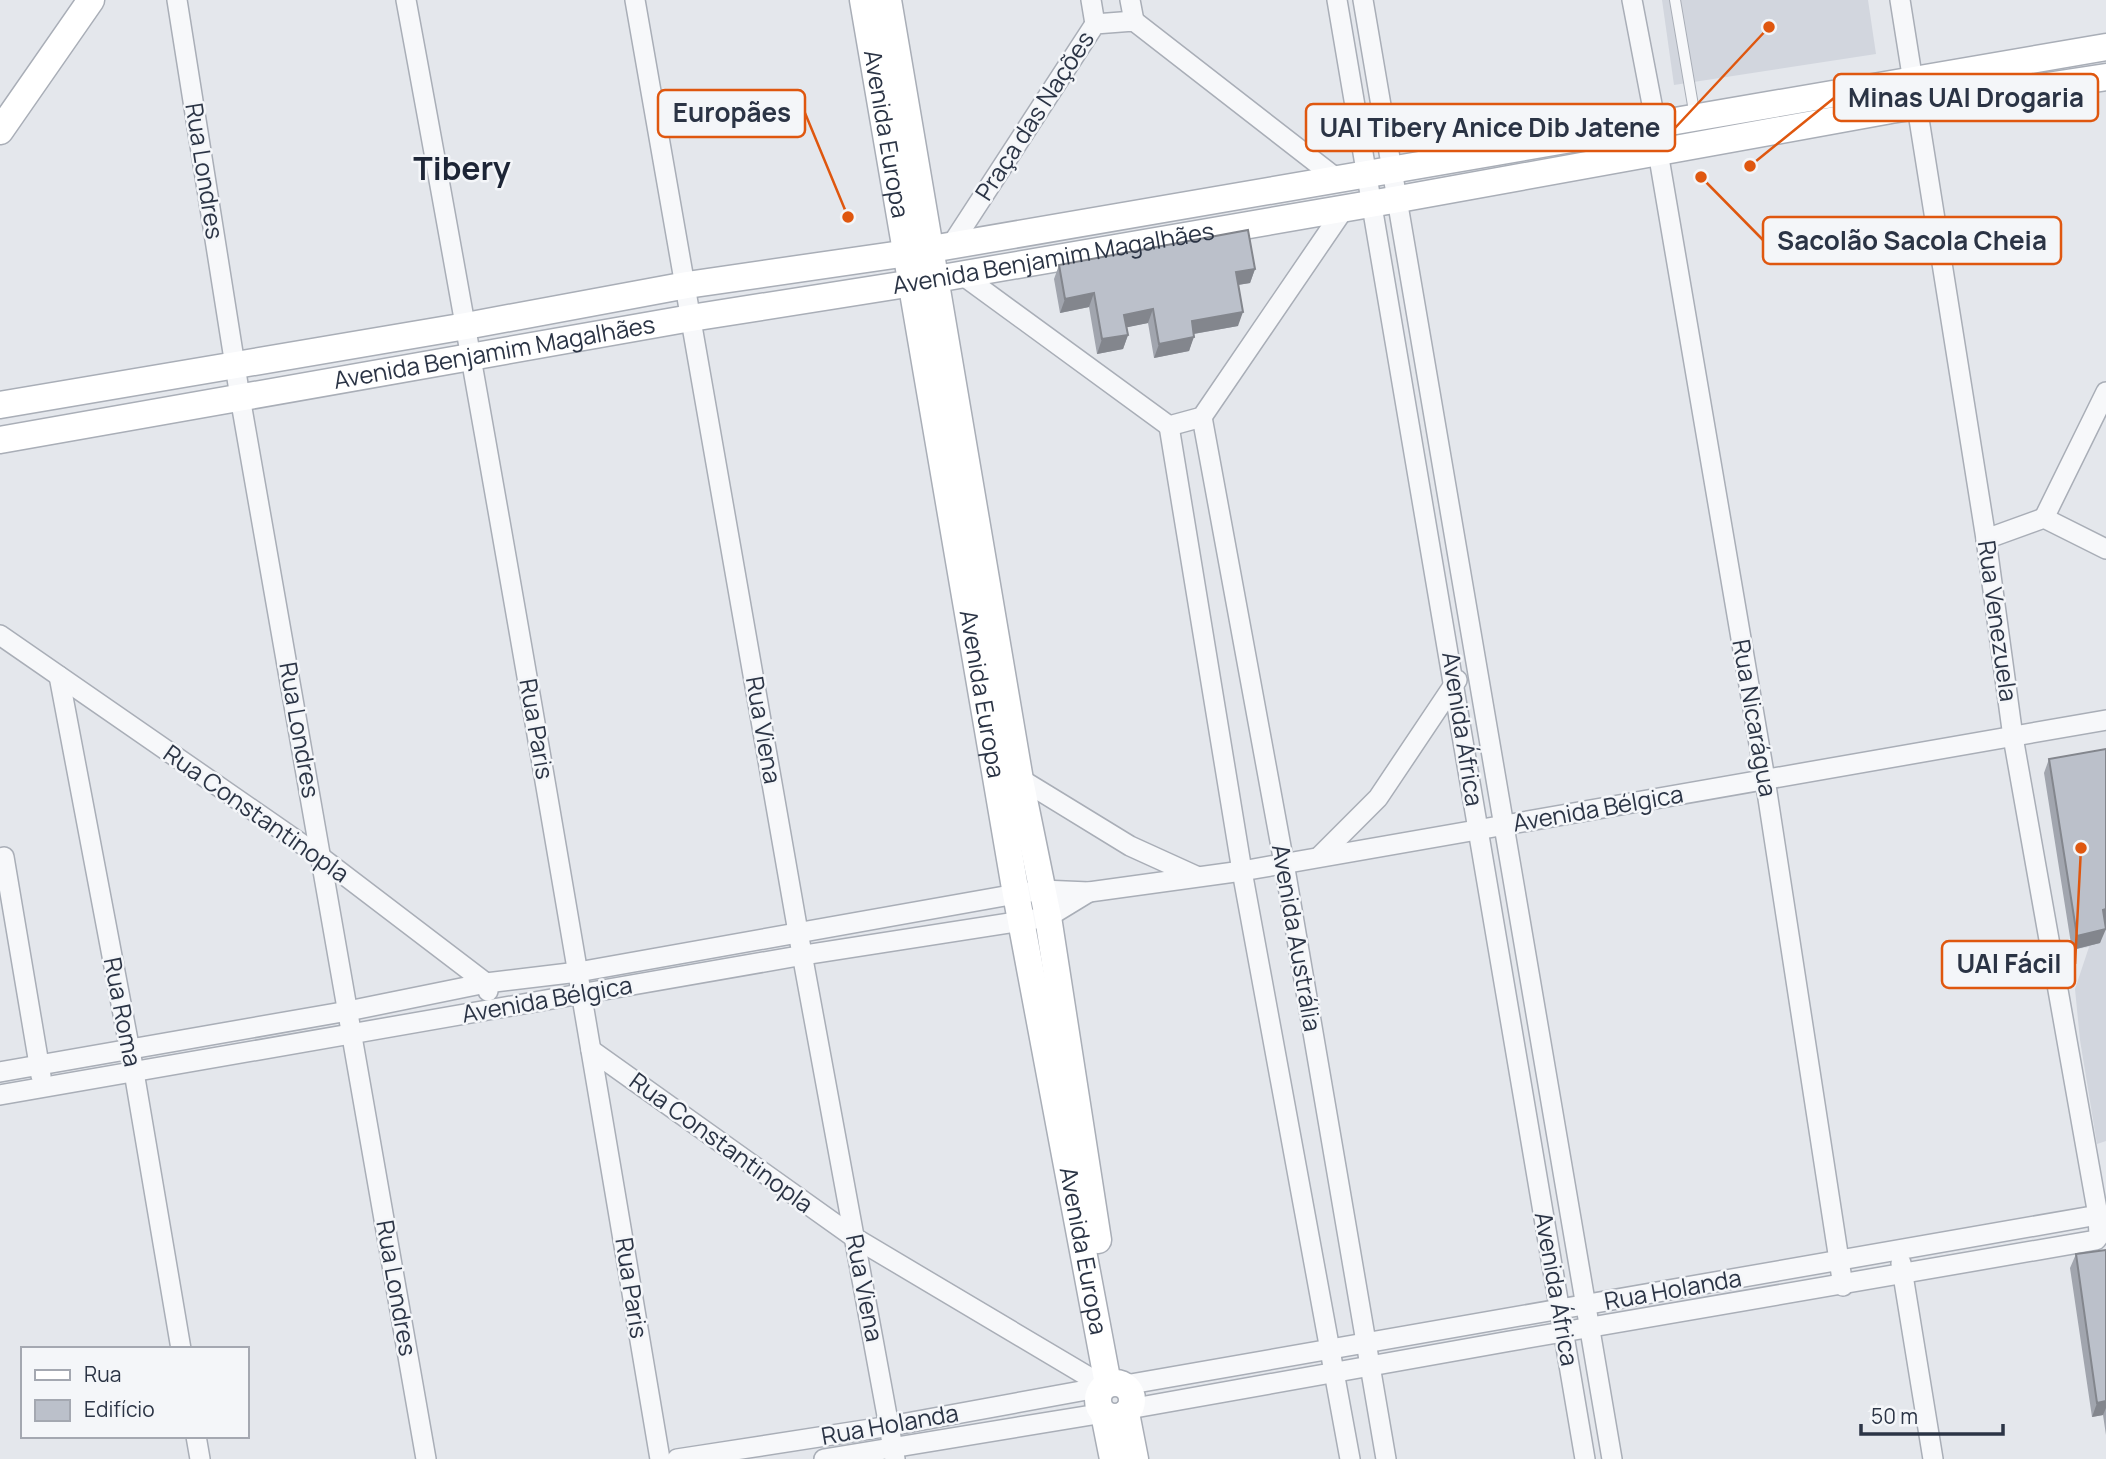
<svg xmlns="http://www.w3.org/2000/svg" width="2106" height="1459" font-family="Manrope,sans-serif">
  <style>
    .built { fill: #d2d6de }
    .lines { fill: none; stroke-linecap: round; stroke-linejoin: round }
    .lane-casing { stroke: #a9aeb7; stroke-width: 12 }
    .street-casing { stroke: #a9aeb7; stroke-width: 22 }
    .secondary-casing { stroke: #a9aeb7; stroke-width: 29 }
    .lane { stroke: #f7f8fa; stroke-width: 10 }
    .street { stroke: #f7f8fa; stroke-width: 19 }
    .secondary { stroke: #fff; stroke-width: 26 }
    .wall { fill: #a1a5ae }
    .shaded-wall { fill: #83868d }
    .building { fill: #bbc0ca; stroke: #83868d; stroke-width: 2 }
    .labels { text-anchor: middle; stroke-width: 5; stroke-linejoin: round; paint-order: stroke }
    .street-label { font-size: 24px; fill: #2b3445; stroke: #f4f6f9 }
    .district-label { font-size: 32px; font-weight: bold; fill: #1d2536; stroke: #f4f6f9 }
    .leader { fill: none; stroke: #df570f; stroke-width: 2.5 }
    .callout-dot { fill: #df570f; stroke: #f4f6f9; stroke-width: 2.5 }
    .callout { fill: #f4f6f9; stroke: #df570f; stroke-width: 2.5 }
    .callout-label { font-size: 26px; text-anchor: middle; font-weight: bold; fill: #2b3445 }
  </style>
  <rect width="100%" height="100%" fill="#e4e7ec"/>
  <!-- built -->
  <g class="built">
    <path d="M1662 0H1868L1876 54 1674 85Z"/>
    <path d="M2106 763V1141L2097 1144 2080 1040 2075 989 2089 947 2072 950Z"/>
  </g>
  <g class="lines">
    <defs>
      <path id="lane" d="M1675 0 1695 117"/>
      <g id="street">
        <path d="M177 0 240 397 426 1459"/>
        <path d="M406 0C496 485 578 972 660 1459"/>
        <path d="M635 0 798 932 895 1459"/>
        <path d="M1091 0 1095 24"/>
        <path d="M1130 0 1134 21"/>
        <path d="M1337 0 1585 1459"/>
        <path d="M1363 0 1612 1459"/>
        <path d="M1632 0 1656 125"/>
        <path d="M1658 152 1765 779 1843 1286"/>
        <path d="M952 244 1095 24 1134 21 1336 178"/>
        <path d="M961 274 1169 426 1202 417 1344 209"/>
        <path d="M1202 417 1284 863 1386 1459"/>
        <path d="M1169 426 1242 871 1350 1459"/>
        <path d="M2044 518 2106 392"/>
        <path d="M1986 539 2044 518 2106 549"/>
        <path d="M0 635 322 858 486 983 488 991"/>
        <path d="M59 676 134 1072 181 1349"/>
        <path d="M1014 775 1130 846 1196 876"/>
        <path d="M1321 855 1378 798 1457 680"/>
        <path d="M4 857 41 1076"/>
        <path d="M591 1050 855 1238 1104 1386"/>
        <path d="M0 1072 348 1011 486 983 578 972 1016 894 1042 890 1089 892 1242 871 2106 720"/>
        <path d="M0 1095 804 955 1048 917 1089 892"/>
        <path d="M1901 1263 1933 1459"/>
        <path d="M1125 1385 2098 1215"/>
        <path d="M1129 1409C1451 1350 1773 1296 2096 1240L2099 1236 2098 1215 2013 737 1986 539 1900 0"/>
        <path d="M196 1436 200 1459"/>
        <path d="M677 1459 890 1426 1103 1387"/>
        <path d="M824 1459 1104 1413"/>
      </g>
      <g id="secondary">
        <path id="s1" d="M863 0 1016 894 1108 1384"/>
        <path d="M888 0 1020 780 1048 917 1098 1240"/>
        <path d="M0 131 91 0"/>
        <path d="M0 405 466 326 687 285 908 253 2106 47"/>
        <path id="s2" d="M0 440 691 318 913 283 1399 199 1891 110 2106 77"/>
        <circle cx="1115" cy="1400" r="17"/>
        <path d="M1126 1413 1135 1459"/>
        <path d="M1104 1414 1113 1459"/>
      </g>
    </defs>
    <!-- lane casing -->
    <use href="#lane" class="lane-casing"/>
    <!-- street casing -->
    <use href="#street" class="street-casing"/>
    <!-- secondary casing -->
    <use href="#secondary" class="secondary-casing"/>
    <!-- lane -->
    <use href="#lane" class="lane"/>
    <!-- street -->
    <use href="#street" class="street"/>
    <!-- secondary -->
    <use href="#secondary" class="secondary"/>
  </g>
  <!-- wall -->
  <g class="wall">
    <path d="M1059 265 1255 269 1250 283 1238 285V326L1194 334 1189 351 1154 358 1148 323 1127 327 1128 335 1123 349 1097 354 1089 307 1060 313 1054 279Z"/>
    <path d="M2106 749V923H2105L2100 943 2072 950 2044 773 2049 759Z"/>
    <path d="M2106 1250V1435L2103 1415 2092 1417 2070 1268 2076 1254Z"/>
  </g>
  <!-- shaded-wall -->
  <g class="shaded-wall">
    <path d="M1255 269 1250 283 1231 286 1236 272Z"/>
    <path d="M1094 293 1089 307 1060 313 1065 299Z"/>
    <path d="M1153 309 1148 323 1119 329 1124 315Z"/>
    <path d="M1243 312 1238 326 1187 335 1192 321Z"/>
    <path d="M1128 335 1123 349 1097 354 1102 339Z"/>
    <path d="M1194 337 1189 351 1154 358 1159 344Z"/>
    <path d="M2106 909V923L2098 924 2103 910Z"/>
    <path d="M2106 929 2100 943 2072 950 2077 936Z"/>
    <path d="M2106 1401V1408L2103 1415 2092 1417 2097 1403Z"/>
  </g>
  <!-- building -->
  <g class="building">
    <path d="M1248 230 1255 269 1236 272 1243 312 1192 321 1194 337 1159 344 1153 309 1124 315 1128 335 1102 339 1094 293 1065 299 1059 265Z"/>
    <path d="M2106 749V909L2103 910 2106 929 2077 936 2049 759Z"/>
    <path d="M2106 1250V1401L2097 1403 2076 1254Z"/>
  </g>
  <g class="labels">
    <!-- street labels -->
    <g class="street-label">
      <text transform="translate(1035 116) rotate(-57)" y="8">Praça das Nações</text>
      <text dy="8" stroke="none"><textPath href="#s1" startOffset="136">Avenida Europa</textPath></text>
      <text transform="translate(204 171) rotate(81)" y="8">Rua Londres</text>
      <text dy="8" stroke="none"><textPath href="#s2" startOffset="1069">Avenida Benjamim Magalhães</textPath></text>
      <text dy="8" stroke="none"><textPath href="#s2" startOffset="502">Avenida Benjamim Magalhães</textPath></text>
      <text transform="translate(1997 621) rotate(82)" y="8">Rua Venezuela</text>
      <text dy="8" stroke="none"><textPath href="#s1" startOffset="704">Avenida Europa</textPath></text>
      <text transform="translate(1754 718) rotate(80)" y="8">Rua Nicarágua</text>
      <text transform="translate(536 729) rotate(80)" y="8">Rua Paris</text>
      <text transform="translate(1462 729) rotate(81)" y="8">Avenida África</text>
      <text transform="translate(299 730) rotate(80)" y="8">Rua Londres</text>
      <text transform="translate(763 730) rotate(80)" y="8">Rua Viena</text>
      <text transform="translate(1598 809) rotate(-10)" y="8">Avenida Bélgica</text>
      <text transform="translate(256 814) rotate(35)" y="8">Rua Constantinopla</text>
      <text transform="translate(1296 938) rotate(80)" y="8">Avenida Austrália</text>
      <text transform="translate(547 1000) rotate(-10)" y="8">Avenida Bélgica</text>
      <text transform="translate(122 1012) rotate(79)" y="8">Rua Roma</text>
      <text transform="translate(721 1143) rotate(36)" y="8">Rua Constantinopla</text>
      <text dy="8" stroke="none"><textPath href="#s1" startOffset="1270">Avenida Europa</textPath></text>
      <text transform="translate(396 1288) rotate(80)" y="8">Rua Londres</text>
      <text transform="translate(631 1288) rotate(81)" y="8">Rua Paris</text>
      <text transform="translate(864 1288) rotate(79)" y="8">Rua Viena</text>
      <text transform="translate(1556 1289) rotate(80)" y="8">Avenida África</text>
      <text transform="translate(1673 1290) rotate(-10)" y="8">Rua Holanda</text>
      <text transform="translate(890 1425) rotate(-10)" y="8">Rua Holanda</text>
    </g>
    <!-- district labels -->
    <g class="district-label">
      <text x="462" y="180">Tibery</text>
    </g>
  </g>
  <!-- callouts -->
  <path class="leader" d="M1750 166L1834 98M848 217L805 113M1769 27L1675 128M1701 177L1763 240M2081 848L2075 964"/>
  <g class="callout-dot">
    <circle cx="1750" cy="166" r="7"/>
    <circle cx="848" cy="217" r="7"/>
    <circle cx="1769" cy="27" r="7"/>
    <circle cx="1701" cy="177" r="7"/>
    <circle cx="2081" cy="848" r="7"/>
  </g>
  <g class="callout">
    <rect x="1834" y="74" width="264" height="47" rx="7"/>
    <rect x="658" y="90" width="147" height="47" rx="7"/>
    <rect x="1306" y="104" width="369" height="47" rx="7"/>
    <rect x="1763" y="217" width="298" height="47" rx="7"/>
    <rect x="1942" y="941" width="133" height="47" rx="7"/>
  </g>
  <g class="callout-label">
    <text x="1966" y="107">Minas UAI Drogaria</text>
    <text x="732" y="122">Europães</text>
    <text x="1490" y="137">UAI Tibery Anice Dib Jatene</text>
    <text x="1912" y="250">Sacolão Sacola Cheia</text>
    <text x="2009" y="973">UAI Fácil</text>
  </g>
  <!-- legend -->
  <rect x="21" y="1347" width="228" height="91" fill="#f4f6f9" stroke="#a4a8b1" stroke-width="2"/>
  <rect x="35" y="1370" width="35" height="10" fill="#ffffff" stroke="#a4a8b1" stroke-width="2"/>
  <text x="84" y="1382" font-size="21" fill="#2b3445">Rua</text>
  <rect x="35" y="1400" width="35" height="21" fill="#bbc0ca" stroke="#a4a8b1" stroke-width="2"/>
  <text x="84" y="1417" font-size="21" fill="#2b3445">Edifício</text>
  <!-- scale -->
  <path d="M1861 1424v10h142v-10" fill="none" stroke="#2b3445" stroke-width="3.5"/>
  <text x="1871" y="1424" font-size="21" fill="#2b3445" stroke="#f4f6f9" stroke-width="5" paint-order="stroke">50 m</text>
</svg>
